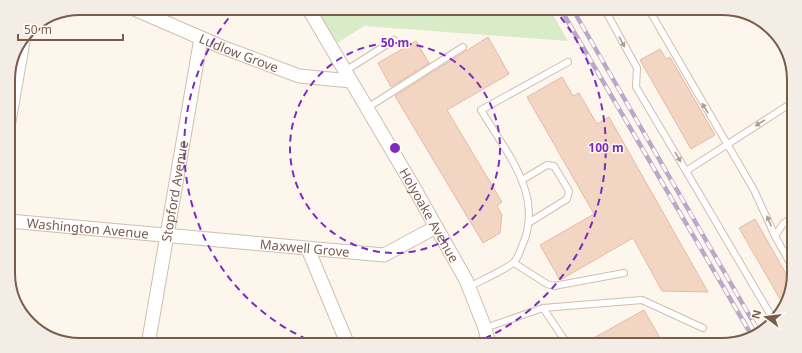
<svg xmlns="http://www.w3.org/2000/svg" width="802" height="353" font-family="'Noto Sans',sans-serif">
  <style>
    .green { fill: #d8ecc9 }
    .building { fill: #f3d5c3; stroke: #e6bba3 }
    .lines { fill: none; stroke-linecap: round; stroke-linejoin: round }
    .lane-casing { stroke: #d1beb0; stroke-width: 8 }
    .street-casing { stroke: #d1beb0; stroke-width: 15 }
    .lane { stroke: #fff; stroke-width: 6 }
    .street { stroke: #fff; stroke-width: 13 }
    .rail-casing { stroke: #b9a8c9; stroke-width: 4.5 }
    .rail { stroke: #fffaf3; stroke-width: 3; stroke-dasharray: 9; stroke-linecap: butt }
    .oneway { fill: #af9d94 }
    .ring { fill: none; stroke: #7b2cbf; stroke-width: 2; stroke-dasharray: 7 5 }
    .labels { text-anchor: middle; stroke-width: 3; stroke-linejoin: round; paint-order: stroke }
    .street-label { font-size: 13px; fill: #7a5c4d; stroke: #fffaf3 }
    .rim { fill: none; stroke: #7a5c4d; stroke-width: 2 }
    .centre { fill: #7b2cbf; stroke: #fffaf3; stroke-width: 2 }
    .ring-label { font-size: 12px; text-anchor: middle; font-weight: bold; fill: #7b2cbf; stroke: #fffaf3; stroke-width: 3; stroke-linejoin: round; paint-order: stroke }
  </style>
  <rect width="100%" height="100%" fill="#fdf6ec"/>
  <!-- green -->
  <path class="green" d="M308 8H549L568 41 364 26 331 47Z"/>
  <!-- building -->
  <g class="building">
    <path d="M488 37 509 74 447 110 502 202 497 206 502 215 500 233 483 243 395 96Z"/>
    <path d="M416 41 429 63 391 87 378 63Z"/>
    <path d="M660 49 666 59 670 57 715 135 691 149 640 60Z"/>
    <path d="M562 77 573 96 579 93 597 124 609 117 708 292 662 291 633 238 560 280 540 245 594 214 527 97Z"/>
    <path d="M755 219 789 279V301L784 306 739 228Z"/>
    <path d="M644 310 664 345H581Z"/>
  </g>
  <g class="lines">
    <defs>
      <g id="lane">
        <path d="M604 8 637 68 636 87 686 171 793 102"/>
        <path d="M648 8 754 190 775 236 783 224 790 219"/>
        <path d="M781 41 793 76"/>
        <path d="M345 71 394 40"/>
        <path d="M367 108 463 47"/>
        <path d="M686 171 773 319"/>
        <path d="M522 180 547 165 554 166 569 191 567 199 530 222"/>
        <path d="M775 236 789 261"/>
        <path d="M514 263 547 284 554 286 624 273"/>
        <path d="M469 287C478 282 509 268 514 262 518 258 520 251 522 246 545 196 506 152 481 110L568 62"/>
        <path d="M543 308 568 345"/>
        <path d="M485 328 543 308 642 300 703 328"/>
      </g>
      <g id="street">
        <path id="s1" d="M132 8 222 47 299 76 351 81"/>
        <path id="s2" d="M308 8 413 186 466 280 485 328 489 345"/>
        <path d="M8 127 24 36"/>
        <path id="s3" d="M9 221 384 255 436 227"/>
        <path d="M308 249 348 345"/>
        <path id="s4" d="M148 345 201 38"/>
      </g>
    </defs>
    <!-- lane casing -->
    <use href="#lane" class="lane-casing"/>
    <!-- street casing -->
    <use href="#street" class="street-casing"/>
    <!-- lane -->
    <use href="#lane" class="lane"/>
    <!-- street -->
    <use href="#street" class="street"/>
    <defs>
      <g id="rail">
        <path d="M560 8 752 336"/>
        <path d="M572 8 760 334"/>
      </g>
    </defs>
    <!-- rail casing -->
    <use href="#rail" class="rail-casing"/>
    <!-- rail -->
    <use href="#rail" class="rail"/>
  </g>
  <!-- one-way arrows -->
  <defs><path id="oneway-solid" d="M-6-.8H1V-3.2L6.5 0L1 3.2V.8H-6Z"/></defs>
  <g class="oneway">
    <use href="#oneway-solid" transform="translate(622 42) rotate(61)"/>
    <use href="#oneway-solid" transform="translate(705 108) rotate(-122)"/>
    <use href="#oneway-solid" transform="translate(760 123) rotate(148)"/>
    <use href="#oneway-solid" transform="translate(678 157) rotate(60)"/>
    <use href="#oneway-solid" transform="translate(769 221) rotate(-113)"/>
  </g>
  <!-- distance rings -->
  <g class="ring">
    <circle cx="395" cy="148" r="105"/>
    <path d="M318 344A211 211 0 0 1 237 8M553 8A211 211 0 0 1 472 344"/>
  </g>
  <g class="labels">
    <!-- street labels -->
    <g class="street-label">
      <text dy="5" stroke="none"><textPath href="#s1" startOffset="116">Ludlow Grove</textPath></text>
      <text dy="5" stroke="none"><textPath href="#s4" startOffset="156">Stopford Avenue</textPath></text>
      <text dy="5" stroke="none"><textPath href="#s2" startOffset="240">Holyoake Avenue</textPath></text>
      <text dy="5" stroke="none"><textPath href="#s3" startOffset="79">Washington Avenue</textPath></text>
      <text dy="5" stroke="none"><textPath href="#s3" startOffset="297">Maxwell Grove</textPath></text>
    </g>
  </g>
  <!-- crop -->
  <path d="M0 0H802V353H0ZM80 15H722A65 65 0 0 1 787 80V273A65 65 0 0 1 722 338H80A65 65 0 0 1 15 273V80A65 65 0 0 1 80 15Z" fill="#f4ede6" fill-rule="evenodd"/>
  <path class="rim" d="M80 15H722A65 65 0 0 1 787 80V273A65 65 0 0 1 722 338H80A65 65 0 0 1 15 273V80A65 65 0 0 1 80 15Z"/>
  <circle cx="395" cy="148" r="6" class="centre"/>
  <g class="ring-label">
    <text x="395" y="47">50 m</text>
    <text x="606" y="152">100 m</text>
  </g>
  <!-- north arrow -->
  <g transform="translate(766 317) rotate(285)" stroke="#fffaf3" stroke-width="3" paint-order="stroke">
  <path d="M0-3L7 15L0 10L-7 15Z" fill="#7a5c4d"/>
  <text y="-6" font-size="11" font-weight="bold" text-anchor="middle" fill="#7a5c4d">N</text>
  </g>
  <!-- scale -->
  <path d="M18 34v6h105v-6" fill="none" stroke="#7a5c4d" stroke-width="2"/>
  <text x="24" y="34" font-size="12" fill="#7a5c4d" stroke="#fffaf3" stroke-width="3" paint-order="stroke">50 m</text>
</svg>
